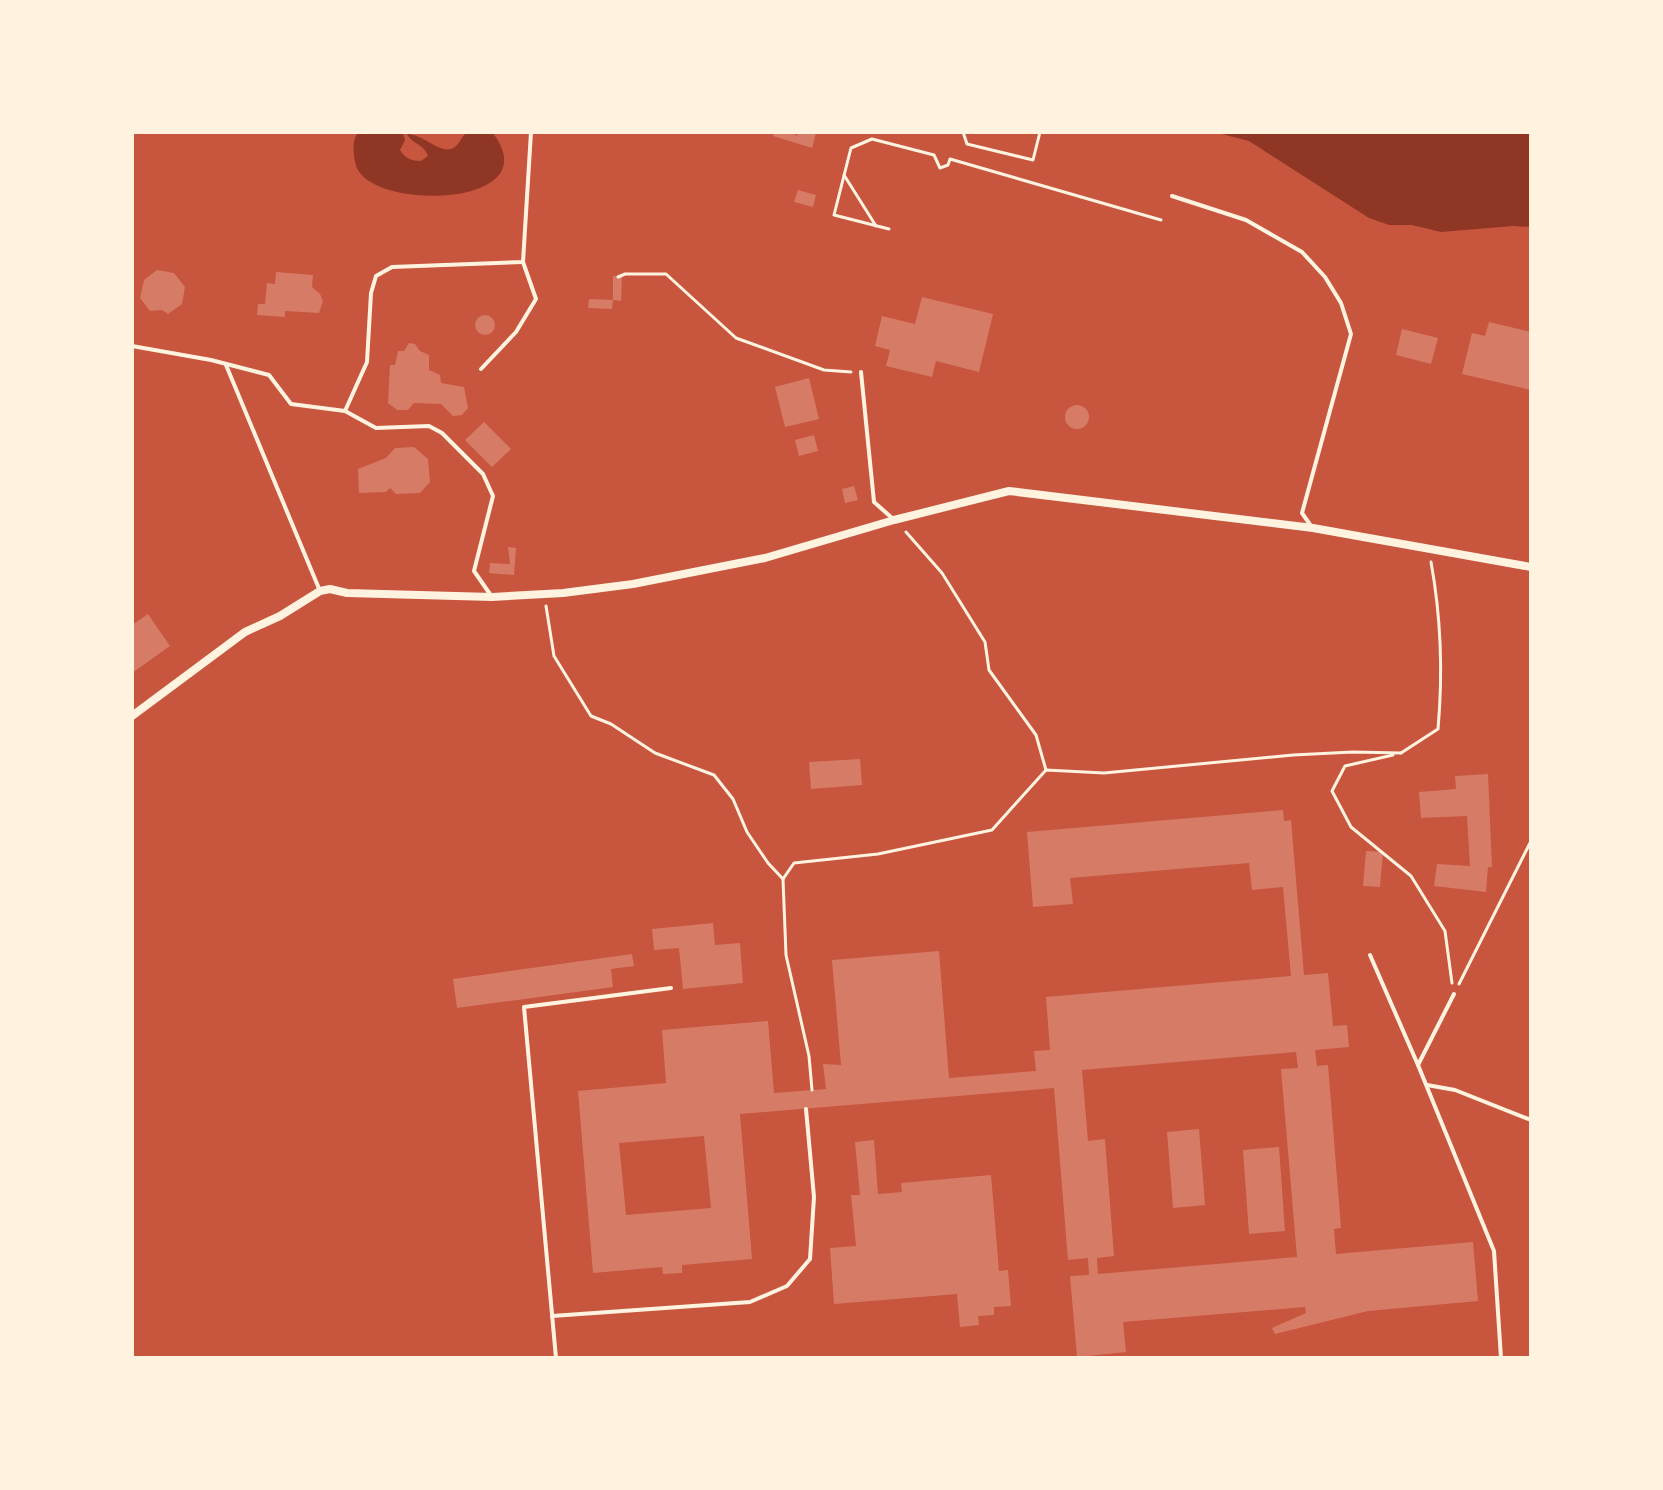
<svg xmlns="http://www.w3.org/2000/svg" width="1663" height="1490" font-family="Ubuntu,sans-serif">
  <style>
    .water { fill: #8f3625 }
    .building { fill: #d67c66; fill-rule: evenodd }
    .lines { fill: none; stroke-linecap: round; stroke-linejoin: round }
    .path { stroke: #fff3e0; stroke-width: 3 }
    .service { stroke: #fff3e0; stroke-width: 4 }
    .minor { stroke: #fff3e0; stroke-width: 8 }
  </style>
  <rect width="100%" height="100%" fill="#c8553d"/>
  <!-- water -->
  <g class="water">
    <path d="M358 132 403 133 405 140 400 150C405 158 411 161 421 161L428 156C424 144 412 144 407 134 425 134 441 157 455 147 460 143 462 136 467 132H492C549 204 389 211 360 173 356 168 355 162 354 156 353 147 353 140 358 132Z"/>
    <path d="M1214 132H1531V227L1513 226 1441 232 1412 225H1389L1369 218 1249 141Z"/>
  </g>
  <!-- building -->
  <g class="building">
    <path d="M774 132H792L797 136 798 132 816 133 812 148 773 136Z"/>
    <path d="M798 190 816 195 813 207 794 202Z"/>
    <path d="M157 270 174 273 185 287 182 304 168 314 162 310 150 311 140 298 144 280Z"/>
    <path d="M276 272 313 275 312 287 320 294 323 301 319 313 285 311V317L257 315 258 304H265L267 283 275 284Z"/>
    <path d="M613 276 622 277 621 301 613 300Z"/>
    <path d="M922 297 993 314 979 372 936 361 932 377 886 366 890 350 875 346 882 316 915 324Z"/>
    <path d="M589 299 613 300 612 309 588 308Z"/>
    <circle cx="485" cy="325" r="10"/>
    <path d="M1489 322 1531 332V390L1462 374 1472 333 1485 336Z"/>
    <path d="M1402 329 1438 338 1431 364 1396 355Z"/>
    <path d="M409 343 415 344 420 351 429 355V370L440 375 441 383 464 387 468 408 462 415 453 416 441 404 414 403 408 410H397L388 403 390 365H395L398 351H404Z"/>
    <path d="M809 378 819 419 785 427 775 387Z"/>
    <circle cx="1077" cy="417" r="12"/>
    <path d="M484 422 511 449 492 467 465 440Z"/>
    <path d="M814 435 818 451 799 456 795 440Z"/>
    <path d="M414 447 428 459 430 482 420 493 396 494 390 488 386 492 359 493 358 469 386 458 395 448Z"/>
    <path d="M854 486 858 500 845 503 842 489Z"/>
    <path d="M508 547 516 548 514 575 489 573 490 563 510 564Z"/>
    <path d="M148 614 170 646 132 673V625Z"/>
    <path d="M860 759 862 785 811 789 809 762Z"/>
    <path d="M1488 774 1492 867H1488L1486 892 1434 886 1437 864 1470 866 1467 816 1421 818 1419 792 1456 789 1455 776Z"/>
    <path d="M1283 810 1284 821 1291 820 1304 975 1328 973 1333 1026 1347 1025 1349 1047 1315 1050 1317 1066 1328 1065 1341 1228 1334 1229 1336 1254 1473 1242 1478 1301 1368 1311 1275 1334 1272 1328 1306 1313 1305 1307 1123 1322 1126 1352 1077 1357 1070 1276 1089 1275 1088 1258 1068 1260 1054 1088 740 1114 752 1259 682 1265V1273L663 1274 662 1267 593 1273 578 1091 666 1083 662 1030 768 1021 774 1093 826 1089 823 1064 841 1065 832 960 939 951 949 1078 1036 1071 1034 1051 1050 1050 1046 997 1291 976 1283 887 1252 890 1249 863 1070 878 1073 904 1033 907 1027 832ZM1296 1052 1298 1068 1281 1069 1297 1257 1098 1274 1097 1258 1114 1256 1105 1139 1088 1141 1082 1070ZM704 1136 711 1208 626 1215 619 1143Z"/>
    <path d="M1366 851 1383 852 1380 887 1363 886Z"/>
    <path d="M713 923 715 945 740 943 743 983 683 989 679 948 654 950 652 929Z"/>
    <path d="M632 954 634 966 611 969 613 987 457 1008 453 979Z"/>
    <path d="M1199 1129 1205 1205 1173 1208 1167 1132Z"/>
    <path d="M874 1140 878 1194 902 1192 901 1183 991 1175 999 1271 1008 1270 1011 1306 994 1307V1315L978 1316 979 1325 960 1327 957 1294 834 1304 830 1248 856 1246 851 1195H860L855 1142Z"/>
    <path d="M1279 1147 1285 1231 1249 1234 1243 1150Z"/>
  </g>
  <g class="lines">
    <!-- path -->
    <g class="path">
      <path d="M963 132 967 144 1033 160 1040 132"/>
      <path d="M1069 132H1077"/>
      <path d="M844 175 876 226"/>
      <path d="M889 229 834 215 851 148 872 139 934 155 940 168 948 165 950 159 1161 220"/>
      <path d="M618 277 625 274H666L736 338 824 370 851 372"/>
      <path d="M906 532 942 573 985 642 989 670 1036 735 1046 770"/>
      <path d="M546 606 554 656 591 716 611 724 655 753 714 775 733 799 747 832 768 863 783 879"/>
      <path d="M1401 753 1438 729C1443 673 1441 617 1431 562"/>
      <path d="M1393 755 1345 766 1332 791 1351 827 1411 876 1445 931 1452 983"/>
      <path d="M1459 984 1531 841"/>
      <path d="M812 1090 809 1056 786 955 783 879 794 863 878 854 992 830 1046 770 1104 773 1293 755 1353 752 1401 753"/>
    </g>
    <!-- service -->
    <g class="service">
      <path d="M1172 196 1246 220 1302 252 1325 277 1341 303 1351 334 1302 513 1311 526"/>
      <path d="M132 346 211 360 269 375 291 404 345 411 376 428 429 426 442 433 483 474 493 496 474 571 492 597"/>
      <path d="M226 365 320 591"/>
      <path d="M481 369 516 332 536 299 523 262"/>
      <path d="M861 372 874 502 892 518"/>
      <path d="M345 411 367 362 371 293 376 276 392 267 523 262 531 132"/>
      <path d="M1370 955 1418 1065"/>
      <path d="M1454 994 1418 1065 1494 1251 1501 1358"/>
      <path d="M1427 1085 1455 1090 1531 1120"/>
      <path d="M552 1316 750 1302 787 1286 810 1259 814 1197 806 1109"/>
      <path d="M556 1358 524 1007 671 988"/>
    </g>
    <!-- minor -->
    <path class="minor" d="M132 716 245 632 280 616 320 591 330 589 347 593 492 597 563 593 633 584 765 558 894 520 1009 491 1313 528 1531 567"/>
  </g>
  <!-- border -->
  <rect width="1663" height="1490" fill="none" stroke="#fff3e0" stroke-width="268"/>
</svg>
